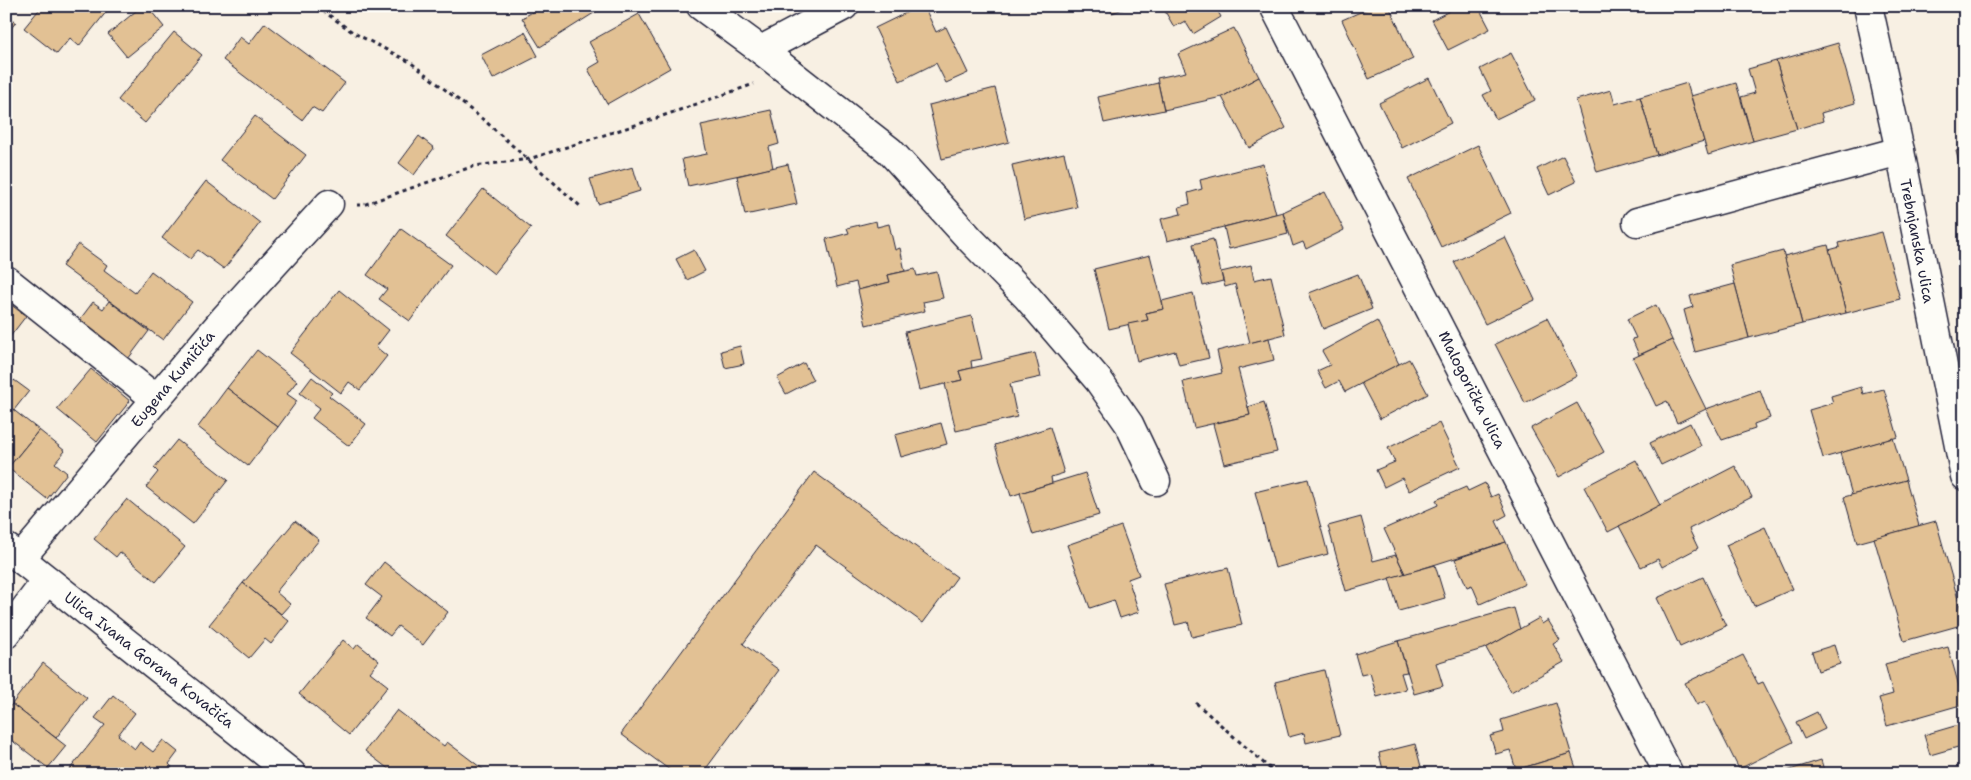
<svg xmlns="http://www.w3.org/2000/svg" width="1971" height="780" font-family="'Shantell Sans',sans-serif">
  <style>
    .building { fill: #e2c194; stroke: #22223b }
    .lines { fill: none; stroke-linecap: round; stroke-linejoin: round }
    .minor-casing { stroke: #22223b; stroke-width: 31 }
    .path { stroke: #22223b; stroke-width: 3; stroke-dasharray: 4 4; stroke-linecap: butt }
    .minor { stroke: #fdfcf7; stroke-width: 28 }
    .labels { text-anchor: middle; stroke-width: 4.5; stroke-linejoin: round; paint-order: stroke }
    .street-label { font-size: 15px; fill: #22223b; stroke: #fdfcf7 }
  </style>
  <rect width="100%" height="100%" fill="#f8f0e3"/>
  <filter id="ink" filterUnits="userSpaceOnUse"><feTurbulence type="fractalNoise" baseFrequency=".02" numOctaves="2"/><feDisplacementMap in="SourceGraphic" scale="10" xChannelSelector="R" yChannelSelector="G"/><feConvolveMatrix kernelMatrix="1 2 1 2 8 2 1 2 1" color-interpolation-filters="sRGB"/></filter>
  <g filter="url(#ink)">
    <!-- building -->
    <g class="building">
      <path d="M42 6H101L107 11 79 46 70 38 57 54 24 28Z"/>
      <path d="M142 6H147L164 27 127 57 108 34Z"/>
      <path d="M534 6H605L540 47 522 18 536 10Z"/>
      <path d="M920 6H924L936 32 946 27 968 73 946 83 936 63 900 81 875 28Z"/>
      <path d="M1110 6H1131L1112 13Z"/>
      <path d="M1162 6H1215L1221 17 1193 34 1185 21 1174 27Z"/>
      <path d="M1374 6H1389L1413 59 1369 79 1342 20Z"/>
      <path d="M1459 6H1478L1490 29 1448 50 1432 20Z"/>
      <path d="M639 14 670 68 607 104 588 69 600 62 589 42Z"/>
      <path d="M6 15 16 22 6 35Z"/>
      <path d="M265 23 345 83 322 113 312 107 302 120 223 60 240 37 249 44Z"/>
      <path d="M1234 28 1259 77 1222 97 1164 110 1157 78 1186 72 1178 54Z"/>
      <path d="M174 32 202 55 145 123 118 100Z"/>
      <path d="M525 32 538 56 493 79 481 55Z"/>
      <path d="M1838 43 1855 103 1821 113 1823 121 1797 129 1776 61Z"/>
      <path d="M1511 53 1535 100 1496 119 1483 95 1491 91 1480 69Z"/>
      <path d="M1776 61 1797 129 1753 141 1741 97 1755 93 1748 69Z"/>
      <path d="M1259 77 1286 128 1249 148 1222 97Z"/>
      <path d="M1429 78 1451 123 1402 148 1379 103Z"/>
      <path d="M1158 83 1164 110 1104 123 1098 97Z"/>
      <path d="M1687 83 1704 141 1657 155 1640 97Z"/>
      <path d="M1736 83 1753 141 1708 155 1691 96Z"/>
      <path d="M995 88 1009 142 942 159 929 105Z"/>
      <path d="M1611 90 1615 104 1640 97 1657 155 1597 172 1576 100Z"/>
      <path d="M771 110 779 144 769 147 773 168 688 186 682 159 707 154 701 125Z"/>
      <path d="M255 116 306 155 272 199 220 160Z"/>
      <path d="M419 136 434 148 414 175 399 163Z"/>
      <path d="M1478 145 1511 213 1441 247 1408 179Z"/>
      <path d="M1965 149V186L1956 151Z"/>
      <path d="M1064 153 1077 207 1024 219 1012 165Z"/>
      <path d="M1563 156 1576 182 1549 195 1537 169Z"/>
      <path d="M788 164 797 204 745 215 737 176Z"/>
      <path d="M1263 164 1276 214 1167 241 1161 219 1181 214 1179 207 1190 204 1188 193 1202 189 1200 180Z"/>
      <path d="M633 167 640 191 598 204 590 179Z"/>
      <path d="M206 181 260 223 224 269 198 250 190 259 162 238Z"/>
      <path d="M483 189 531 228 494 274 446 236Z"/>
      <path d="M1325 192 1344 230 1306 249 1303 242 1293 246 1283 212Z"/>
      <path d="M1283 212 1288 234 1229 249 1224 227Z"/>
      <path d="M876 221 877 227 889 224 895 250 900 248 905 271 888 275 890 282 858 290 856 282 837 287 826 239 849 233 847 228Z"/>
      <path d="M401 229 451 265 410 321 379 299 387 289 367 275Z"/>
      <path d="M1882 232 1900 299 1846 313 1829 250 1840 247 1839 243Z"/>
      <path d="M1505 237 1535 300 1485 324 1454 262Z"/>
      <path d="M1213 239 1223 281 1203 286 1193 244Z"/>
      <path d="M78 244 107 265 104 270 135 293 151 271 192 302 163 340 62 266Z"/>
      <path d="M1828 245 1846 313 1802 324 1784 256Z"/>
      <path d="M694 250 705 271 687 280 676 259Z"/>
      <path d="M1783 251 1802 324 1749 338 1730 265Z"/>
      <path d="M1150 255 1164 309 1146 313 1148 320 1109 329 1094 269Z"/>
      <path d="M1251 265 1254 280 1271 276 1285 334 1250 343 1235 284 1225 287 1221 272Z"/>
      <path d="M915 269 917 276 937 272 943 298 923 302 925 311 866 325 858 290 890 282 888 275Z"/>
      <path d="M1358 274 1372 309 1323 329 1309 293Z"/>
      <path d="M1735 284 1749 338 1695 352 1684 310 1693 307 1690 296Z"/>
      <path d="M339 290 389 330 376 347 387 356 360 390 349 382 341 393 290 353Z"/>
      <path d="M1193 293 1209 358 1179 365 1175 351 1137 361 1128 324 1148 320 1146 313 1164 309 1162 301Z"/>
      <path d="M6 301 26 316 6 342Z"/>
      <path d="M109 301 149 331 125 363 75 326 93 302 103 309Z"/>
      <path d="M1656 305 1672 340 1639 355 1632 339 1636 338 1627 319Z"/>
      <path d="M972 316 982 359 971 361 972 368 959 371 962 380 919 390 905 332Z"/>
      <path d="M1547 318 1577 376 1525 403 1495 344Z"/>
      <path d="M1377 321 1399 364 1345 392 1339 381 1326 388 1317 371 1330 365 1322 351Z"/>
      <path d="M1269 338 1274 360 1238 369 1250 415 1194 428 1183 382 1222 373 1217 351Z"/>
      <path d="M1672 340 1706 409 1677 423 1667 401 1656 406 1633 358Z"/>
      <path d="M740 346 744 364 725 368 721 351Z"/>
      <path d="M257 350 297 381 287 394 297 401 278 427 227 388Z"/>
      <path d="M1035 353 1041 377 1010 384 1017 417 956 431 945 384 962 380 959 371Z"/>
      <path d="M1409 359 1428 394 1380 419 1361 383Z"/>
      <path d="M804 363 813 380 786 394 777 378Z"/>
      <path d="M91 369 130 401 97 442 57 409Z"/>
      <path d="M312 377 332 393 329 396 366 424 349 446 312 418 320 408 300 393Z"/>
      <path d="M14 380 29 391 14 410 6 404V381L10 385Z"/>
      <path d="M1861 387 1863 394 1884 389 1898 437 1823 458 1809 410 1833 403 1831 396Z"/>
      <path d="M227 388 278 427 248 466 198 427Z"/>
      <path d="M1760 390 1770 418 1754 424 1755 429 1722 440 1706 409Z"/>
      <path d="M1264 402 1277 452 1224 464 1213 424 1250 415 1248 407Z"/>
      <path d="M1577 403 1604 452 1559 477 1531 428Z"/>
      <path d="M11 408 39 430 8 468 6 467V414Z"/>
      <path d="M941 423 947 444 901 457 895 435Z"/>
      <path d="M1439 423 1460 467 1409 491 1402 478 1384 487 1376 470 1395 462 1388 448Z"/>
      <path d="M1690 423 1701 446 1661 465 1650 443Z"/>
      <path d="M1050 427 1064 473 1051 477 1052 483 1011 496 995 445Z"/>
      <path d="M39 430 65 451 55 463 67 473 47 499 8 468Z"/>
      <path d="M1893 438 1906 480 1852 495 1840 453Z"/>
      <path d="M177 440 228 480 193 524 146 487 158 472 154 468Z"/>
      <path d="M1636 460 1660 505 1608 532 1584 487Z"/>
      <path d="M1735 466 1752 497 1689 529 1698 548 1662 567 1658 559 1641 567 1619 526Z"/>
      <path d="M814 472 957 577 923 623 816 545 743 644 779 670 702 774H675L621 734Z"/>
      <path d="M1085 473 1099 515 1033 535 1020 493Z"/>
      <path d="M1308 479 1328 554 1275 568 1255 492Z"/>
      <path d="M1906 480 1919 526 1857 543 1844 497Z"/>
      <path d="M1485 483 1491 497 1498 494 1507 515 1496 521 1506 542 1405 574 1384 529 1438 505 1436 500 1466 487 1468 491Z"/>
      <path d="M127 499 185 547 156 582 120 552 116 557 94 539Z"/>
      <path d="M1361 517 1373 561 1396 555 1405 574 1346 591 1328 526Z"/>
      <path d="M295 521 319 540 276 592 290 604 281 614 243 583Z"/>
      <path d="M1936 521 1965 624 1904 641 1874 538Z"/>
      <path d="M1121 526 1139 575 1128 579 1139 612 1120 618 1114 600 1090 608 1067 545Z"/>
      <path d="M1765 527 1793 589 1754 606 1726 545Z"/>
      <path d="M1506 542 1525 584 1480 604 1472 585 1467 587 1455 559Z"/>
      <path d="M384 562 448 612 423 645 398 626 390 636 366 618 382 597 366 585Z"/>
      <path d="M1435 565 1445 598 1399 611 1389 578Z"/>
      <path d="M1228 568 1242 625 1192 637 1188 622 1175 625 1164 584Z"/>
      <path d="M1703 577 1726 626 1680 647 1657 598Z"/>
      <path d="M243 583 289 621 271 644 265 639 249 658 209 625Z"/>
      <path d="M1514 608 1520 629 1486 648 1436 663 1443 686 1414 694 1398 641Z"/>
      <path d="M1539 618 1542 624 1548 620 1560 640 1553 644 1564 662 1511 692 1486 648Z"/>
      <path d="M343 640 354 649 358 644 379 661 370 672 388 686 349 735 299 694Z"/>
      <path d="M1398 641 1407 672 1401 673 1406 689 1377 697 1370 673 1361 675 1355 654Z"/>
      <path d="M1834 645 1840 664 1818 671 1812 652Z"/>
      <path d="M1948 647 1964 704 1887 726 1879 698 1893 694 1885 664Z"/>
      <path d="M1743 655 1758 684 1763 682 1793 742 1739 769 1705 701 1697 705 1685 683Z"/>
      <path d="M43 663 87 698 56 738 12 704Z"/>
      <path d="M1324 670 1340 735 1306 743 1304 733 1289 737 1275 682Z"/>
      <path d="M113 695 135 713 118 735 135 749 140 742 153 752 163 740 178 752 169 764 172 767 167 774H66L105 725 95 718Z"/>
      <path d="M1556 703 1571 753 1516 770 1510 750 1496 754 1490 736 1504 732 1501 720Z"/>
      <path d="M12 704 66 746 48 768 6 736V711Z"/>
      <path d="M397 710 444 746 447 742 484 770 481 774H395L365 751Z"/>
      <path d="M1817 712 1825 729 1804 739 1796 722Z"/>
      <path d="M1965 723V745L1930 755 1924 735Z"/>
      <path d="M1415 744 1423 774H1384L1379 753Z"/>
      <path d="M1571 753 1578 774H1507L1516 770Z"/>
      <path d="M1821 760 1825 774H1777Z"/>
    </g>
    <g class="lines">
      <defs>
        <g id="minor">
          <path d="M701 6 761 50 890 151 969 238 1027 297 1099 381 1129 424 1156 481"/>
          <path d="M1274 6 1669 774"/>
          <path d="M1868 6 1900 151 1965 476"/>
          <path d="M761 50 844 6"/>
          <path d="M1637 222 1900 151"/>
          <path d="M6 280 156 399"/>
          <path d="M7 548 292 774"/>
          <path d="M21 558 224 319 329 204"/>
          <path d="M6 634 47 580"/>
        </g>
      </defs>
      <!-- minor casing -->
      <use href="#minor" class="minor-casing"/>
      <!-- path -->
      <g class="path">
        <path d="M316 6 354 33 410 62 485 121 580 206"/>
        <path d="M357 205H363L474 166 529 159 648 121 754 84"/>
        <path d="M1196 703 1276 774"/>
        <path d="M322 768 329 774"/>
      </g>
      <!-- minor -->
      <use href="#minor" class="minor"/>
    </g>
  </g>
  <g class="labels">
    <!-- street labels -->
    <g class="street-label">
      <text transform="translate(1917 241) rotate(79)" y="5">Trebnjanska ulica</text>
      <text transform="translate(173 379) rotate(-50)" y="5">Eugena Kumičića</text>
      <text transform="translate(1472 390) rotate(63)" y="5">Malogorička ulica</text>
      <text transform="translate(149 660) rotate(38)" y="5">Ulica Ivana Gorana Kovačića</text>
    </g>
  </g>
  <!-- margin -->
  <rect width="1971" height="780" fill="none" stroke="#fdfcf7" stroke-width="25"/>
  <rect x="12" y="12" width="1946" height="755" fill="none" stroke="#22223b" stroke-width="2" filter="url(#ink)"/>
</svg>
